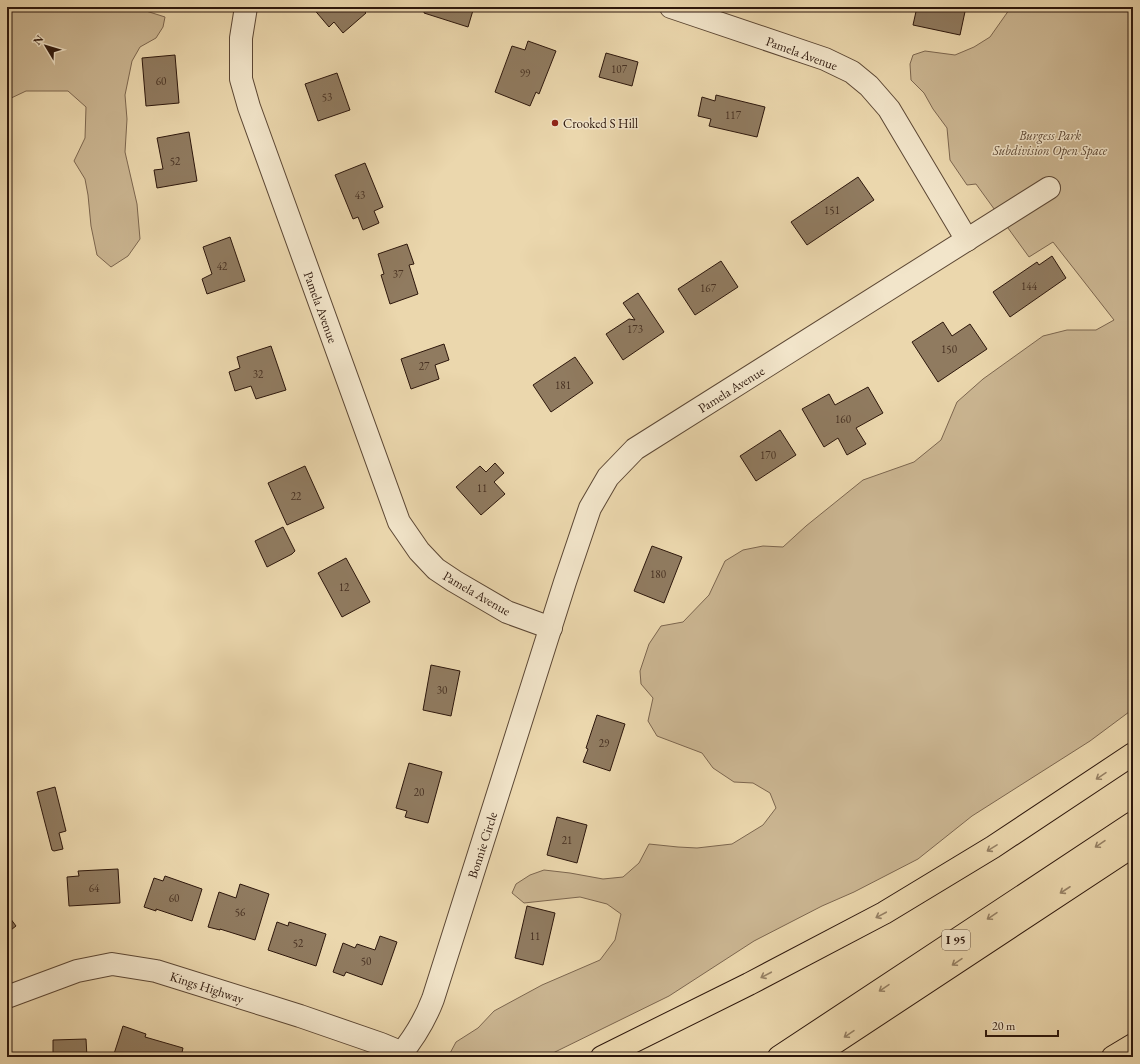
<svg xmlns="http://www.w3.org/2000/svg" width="1140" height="1064" font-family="'EB Garamond',serif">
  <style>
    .green { fill: #cbb692; stroke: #7c664f }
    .building { fill: #907b60; stroke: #2d170c }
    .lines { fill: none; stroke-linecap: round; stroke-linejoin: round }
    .street-casing { stroke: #5c4734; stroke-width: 24 }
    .highway-casing { stroke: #2d170c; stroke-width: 24 }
    .street { stroke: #f2e5ca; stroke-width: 22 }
    .highway { stroke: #ebd7ad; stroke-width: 22 }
    .oneway { stroke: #968165 }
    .poi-dot { fill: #8f2418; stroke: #f2e5ca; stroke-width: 1.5 }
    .labels { text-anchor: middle; stroke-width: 3; stroke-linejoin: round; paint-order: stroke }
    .number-label { font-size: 11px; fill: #463021 }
    .shield { fill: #f2e5ca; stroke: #685545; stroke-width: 1 }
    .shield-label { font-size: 12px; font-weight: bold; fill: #2d170c }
    .street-label { font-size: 13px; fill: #2d170c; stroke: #f2e5ca }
    .poi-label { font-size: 13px; fill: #2d170c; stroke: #f2e5ca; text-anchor: start }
    .park-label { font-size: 13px; font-style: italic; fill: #5c4734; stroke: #f2e5ca }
  </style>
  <rect width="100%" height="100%" fill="#ebd7ad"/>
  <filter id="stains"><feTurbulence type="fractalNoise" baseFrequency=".005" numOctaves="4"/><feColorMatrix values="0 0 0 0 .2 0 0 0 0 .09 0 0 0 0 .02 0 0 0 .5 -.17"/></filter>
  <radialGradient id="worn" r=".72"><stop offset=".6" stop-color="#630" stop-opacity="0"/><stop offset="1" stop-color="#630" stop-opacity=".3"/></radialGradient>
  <!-- green -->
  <g class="green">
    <path d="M7 7H137L143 10 165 17 163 27 156 38 140 47 132 61 125 95 127 119 125 152 137 204 140 239 128 256 111 267 97 255 91 226 88 195 85 179 74 161 85 138 86 107 68 91H26L7 100Z"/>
    <path d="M1010 7H1133V709L1090 741 972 816 918 859 854 892 822 906 754 941 669 996 555 1052 547 1057H448L456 1042 478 1028 494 1011 542 985 600 960 615 940 621 914 607 904 580 897 524 903 512 893 516 884 530 875 544 870 570 873 603 879 623 877 639 863 649 844 678 847 697 848 732 844 763 825 776 808 770 793 753 783 734 782 713 768 702 753 657 736 648 721 653 698 641 684 640 671 649 644 661 626 683 622 709 595 725 561 743 550 763 546 783 547 806 526 863 480 914 462 941 440 957 402 983 379 1043 336 1067 330H1096L1114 320 1053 242 1029 257 976 184 967 185 950 160 947 128 933 109 924 93 911 80 910 64 913 55 925 51 955 55 974 47 990 37 1009 10Z"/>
  </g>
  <!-- building -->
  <g class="building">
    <path d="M312 7H360L366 13 343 33 334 22 329 27Z"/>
    <path d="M425 7H474L468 27 424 13Z"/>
    <path d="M917 7H966L960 35 913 25Z"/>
    <path d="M528 41 556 51 539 94 536 92 530 106 495 92 512 46 525 50Z"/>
    <path d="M606 53 638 62 632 86 599 77Z"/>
    <path d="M175 55 179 103 146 106 142 58Z"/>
    <path d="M337 73 350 110 318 121 305 84Z"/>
    <path d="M716 95 765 107 757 137 709 126 711 119 698 116 702 97 715 101Z"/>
    <path d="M189 132 197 181 157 188 154 170 163 169 157 138Z"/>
    <path d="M365 163 383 207 374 211 379 223 363 230 358 217 353 219 335 175Z"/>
    <path d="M858 177 874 200 807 245 791 222Z"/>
    <path d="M230 237 245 281 207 294 202 279 212 274 203 247Z"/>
    <path d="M407 244 414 264 409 265 418 294 390 304 381 275 384 274 378 254Z"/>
    <path d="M1052 256 1066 278 1010 317 993 292 1037 262 1039 265Z"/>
    <path d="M721 261 738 287 695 315 678 289Z"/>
    <path d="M638 293 664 332 623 360 606 334 629 319 635 320 623 303Z"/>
    <path d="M943 322 952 336 970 324 987 349 938 382 912 342Z"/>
    <path d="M444 344 449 360 435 365 439 379 411 389 401 359Z"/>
    <path d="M271 346 286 390 256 399 251 386 235 391 229 372 240 368 237 357Z"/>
    <path d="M575 357 593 383 551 412 533 385Z"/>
    <path d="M868 387 883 413 856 428 866 444 847 455 838 438 824 447 802 409 829 394 835 405Z"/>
    <path d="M780 430 796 455 756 481 740 456Z"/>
    <path d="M495 463 504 473 494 482 505 494 481 515 456 487 480 466 486 472Z"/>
    <path d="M305 466 324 508 287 525 268 483Z"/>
    <path d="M283 527 295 551 292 554 267 567 255 541Z"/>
    <path d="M652 546 682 557 664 603 634 591Z"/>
    <path d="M346 558 370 602 342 617 318 573Z"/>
    <path d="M431 665 460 671 451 716 423 710Z"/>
    <path d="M597 715 625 724 610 771 583 762 588 749 586 748Z"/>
    <path d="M409 763 442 772 428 823 405 817 407 811 396 808Z"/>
    <path d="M55 787 66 831 59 833 63 849 54 851 52 850 37 792Z"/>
    <path d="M557 817 587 825 577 863 547 855Z"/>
    <path d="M118 869 120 903 69 906 67 877 79 876 78 871Z"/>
    <path d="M165 876 202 889 192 921 156 909V911L144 907 154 878 163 881Z"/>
    <path d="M240 884 269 894 255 940 220 929V930L208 927 219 892 236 898Z"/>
    <path d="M527 906 555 913 543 965 515 958Z"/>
    <path d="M7 914 16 926 7 933Z"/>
    <path d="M277 922 288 926 289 922 326 934 316 966 268 950Z"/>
    <path d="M380 936 397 942 382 985 346 972 344 976 333 972 343 943 355 948 357 944 375 950Z"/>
    <path d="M123 1026 146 1034 145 1037 183 1048 181 1057H113Z"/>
    <path d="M86 1039 87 1057H53V1040Z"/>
  </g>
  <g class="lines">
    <defs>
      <g id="street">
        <path d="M246 7 241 38V79L249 107 399 522 419 551 436 569 454 581 507 612 551 628"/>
        <path d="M671 7 825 59 852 72 869 86 889 109 967 240"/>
        <path d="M7 997 77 971 112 964 156 971 300 1016 381 1044 393 1049 402 1057"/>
        <path d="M400 1055C414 1038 425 1020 433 999L565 582 590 508 608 477 635 449 1049 188"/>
      </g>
      <g id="highway">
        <path d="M602 1057 749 984 884 913 993 847 1133 754"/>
        <path d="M779 1057 1133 823"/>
        <path d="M813 1057 1133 846"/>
        <path d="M1113 1057 1133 1045"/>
      </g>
    </defs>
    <!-- street casing -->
    <use href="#street" class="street-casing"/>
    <!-- highway casing -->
    <use href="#highway" class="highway-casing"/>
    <!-- street -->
    <use href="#street" class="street"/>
    <!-- highway -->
    <use href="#highway" class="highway"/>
  </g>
  <!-- one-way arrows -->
  <defs><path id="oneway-shaft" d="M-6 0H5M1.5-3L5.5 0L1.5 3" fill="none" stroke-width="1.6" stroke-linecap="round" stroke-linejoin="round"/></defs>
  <g class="oneway">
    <use href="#oneway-shaft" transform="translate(1101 776) rotate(146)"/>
    <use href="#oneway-shaft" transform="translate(1100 844) rotate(146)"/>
    <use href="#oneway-shaft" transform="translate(992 848) rotate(148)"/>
    <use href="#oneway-shaft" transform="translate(1065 890) rotate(147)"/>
    <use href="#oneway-shaft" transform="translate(881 915) rotate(152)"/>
    <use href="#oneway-shaft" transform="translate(992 916) rotate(146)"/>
    <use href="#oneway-shaft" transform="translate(957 962) rotate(146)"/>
    <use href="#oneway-shaft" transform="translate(766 975) rotate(152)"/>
    <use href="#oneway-shaft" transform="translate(884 988) rotate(146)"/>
    <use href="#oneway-shaft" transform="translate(849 1034) rotate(146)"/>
  </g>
  <!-- markers -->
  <circle class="poi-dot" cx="555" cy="123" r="4"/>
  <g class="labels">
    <!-- number labels -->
    <g class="number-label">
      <text x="619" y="73">107</text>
      <text x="525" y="77">99</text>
      <text x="161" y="85">60</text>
      <text x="327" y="101">53</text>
      <text x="733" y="119">117</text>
      <text x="175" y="165">52</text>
      <text x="360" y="199">43</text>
      <text x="832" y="214">151</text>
      <text x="222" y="270">42</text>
      <text x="398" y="278">37</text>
      <text x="1029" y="290">144</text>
      <text x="708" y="292">167</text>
      <text x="635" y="333">173</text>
      <text x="949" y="353">150</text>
      <text x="424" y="370">27</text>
      <text x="258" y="378">32</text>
      <text x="563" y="389">181</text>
      <text x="843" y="423">160</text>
      <text x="768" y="459">170</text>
      <text x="482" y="492">11</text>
      <text x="296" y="500">22</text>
      <text x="658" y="578">180</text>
      <text x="344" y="591">12</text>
      <text x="442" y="694">30</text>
      <text x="604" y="747">29</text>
      <text x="419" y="796">20</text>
      <text x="567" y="844">21</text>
      <text x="94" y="892">64</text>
      <text x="174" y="902">60</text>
      <text x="240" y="916">56</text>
      <text x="535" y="940">11</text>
      <text x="298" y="947">52</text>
      <text x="366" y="965">50</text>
    </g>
    <!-- shield labels -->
    <rect class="shield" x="942" y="930" width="28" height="20" rx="3"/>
    <g class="shield-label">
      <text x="956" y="944">I 95</text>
    </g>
    <!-- street labels -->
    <g class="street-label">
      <text transform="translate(802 53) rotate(20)" y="5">Pamela Avenue</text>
      <text transform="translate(321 307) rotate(70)" y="5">Pamela Avenue</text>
      <text transform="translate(731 389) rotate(-32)" y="5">Pamela Avenue</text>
      <text transform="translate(477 593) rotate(30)" y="5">Pamela Avenue</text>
      <text transform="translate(482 845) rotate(-72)" y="5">Bonnie Circle</text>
      <text transform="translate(207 987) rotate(18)" y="5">Kings Highway</text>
    </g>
    <!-- poi labels -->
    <g class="poi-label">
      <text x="563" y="128">Crooked S Hill</text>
    </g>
    <!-- park labels -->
    <g class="park-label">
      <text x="1050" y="140">Burgess Park<tspan x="1050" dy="15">Subdivision Open Space</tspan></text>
    </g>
  </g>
  <!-- margin -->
  <rect width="1140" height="1064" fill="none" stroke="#ebd7ad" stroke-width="24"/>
  <rect x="8" y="8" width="1124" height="1048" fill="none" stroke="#2d170c" stroke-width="2"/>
  <rect x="12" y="12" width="1116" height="1040" fill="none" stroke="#2d170c"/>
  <!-- north arrow -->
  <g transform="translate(46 46) rotate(308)" stroke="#f2e5ca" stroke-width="3" paint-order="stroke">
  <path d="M0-3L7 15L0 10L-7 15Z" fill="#2d170c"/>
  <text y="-6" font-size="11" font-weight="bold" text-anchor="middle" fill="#2d170c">N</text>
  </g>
  <!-- scale -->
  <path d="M986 1030v6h72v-6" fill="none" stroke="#2d170c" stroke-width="2"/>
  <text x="992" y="1030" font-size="12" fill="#2d170c" stroke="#f2e5ca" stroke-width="3" paint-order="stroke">20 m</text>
  <rect width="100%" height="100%" filter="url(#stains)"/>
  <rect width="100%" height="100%" fill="url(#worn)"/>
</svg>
